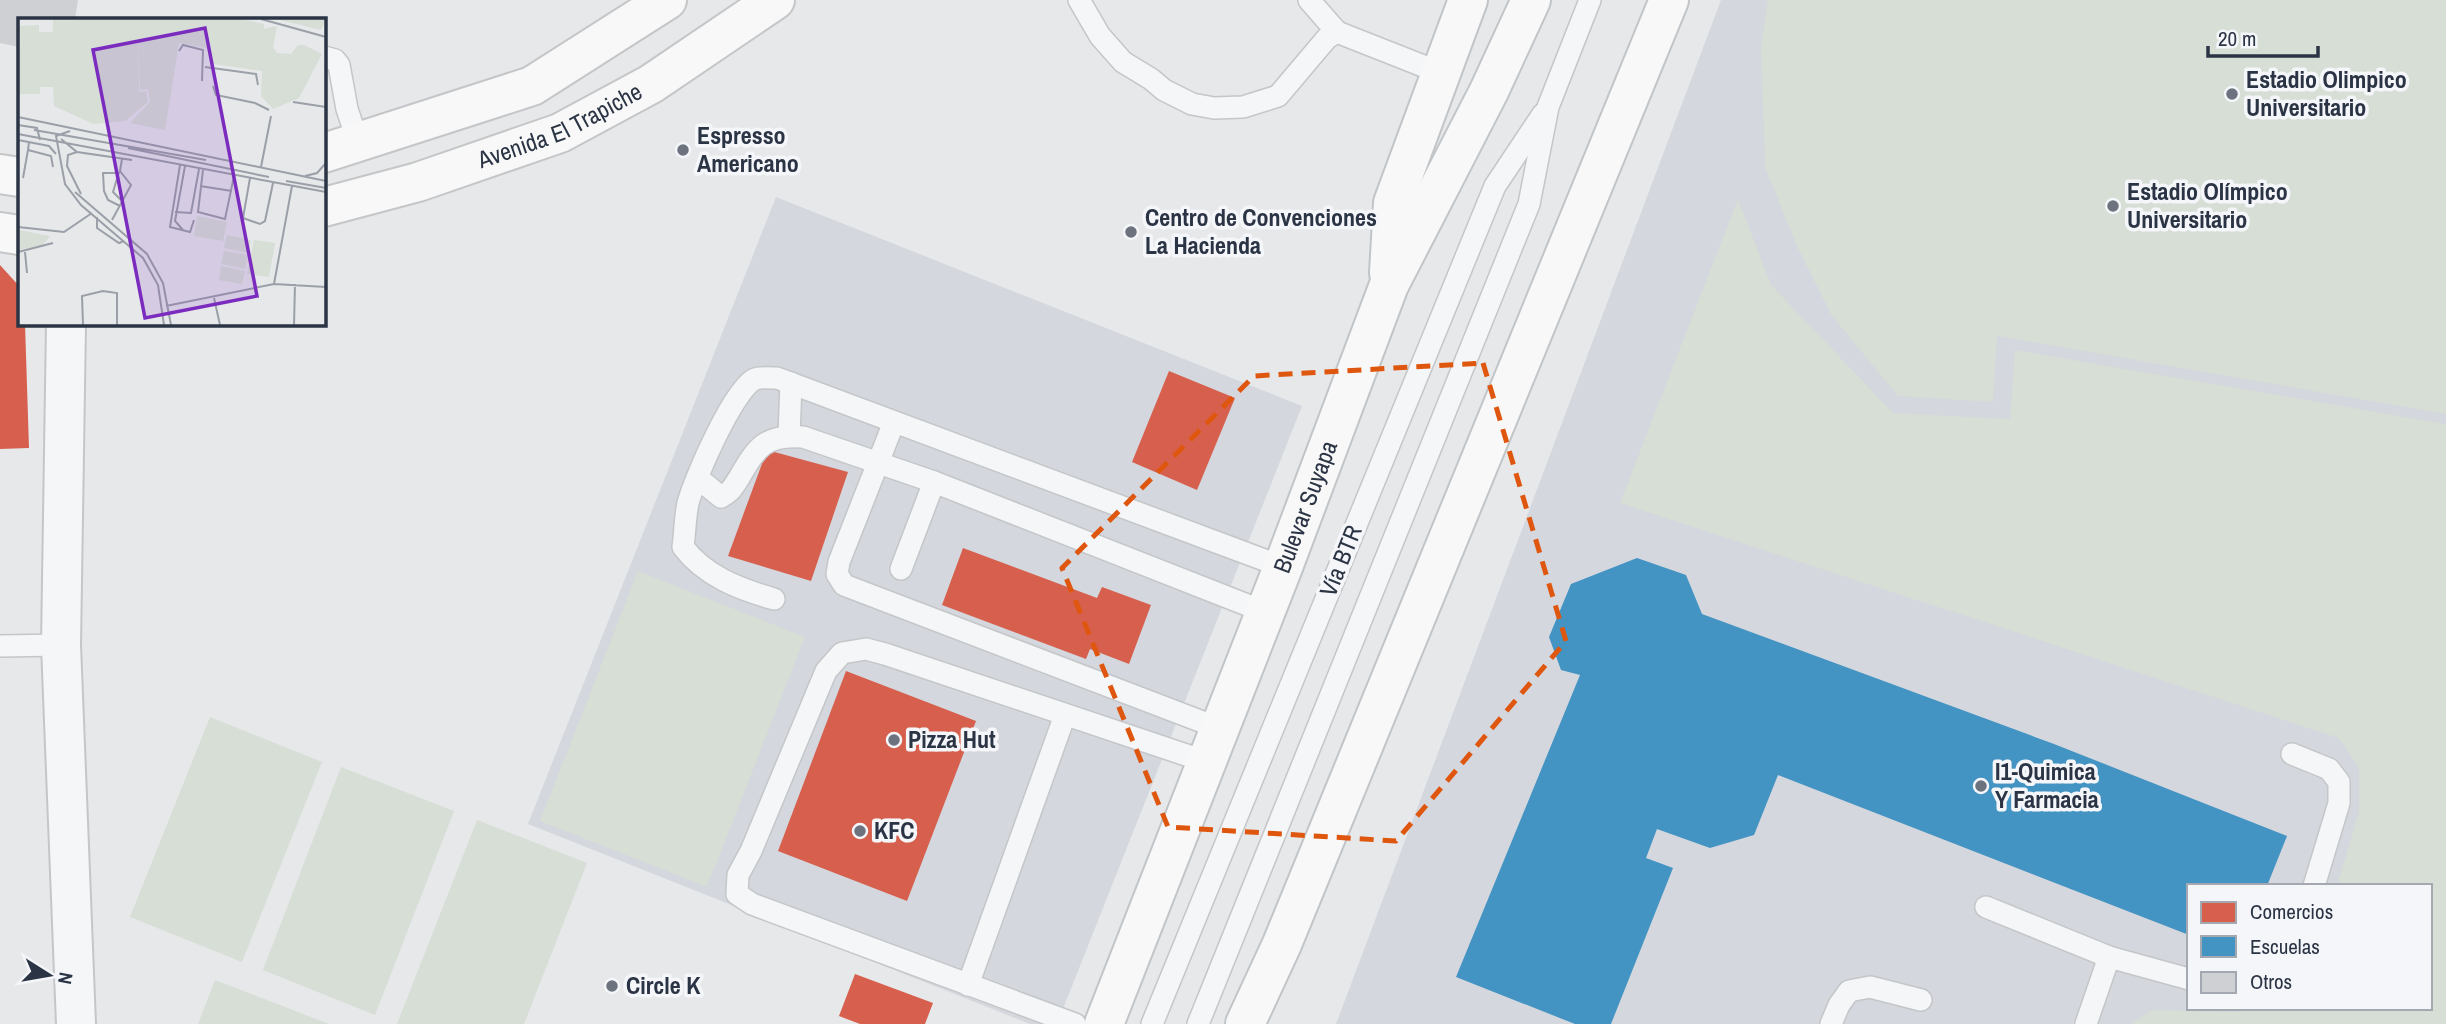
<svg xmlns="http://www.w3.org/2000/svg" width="2446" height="1024" font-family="'Archivo Narrow',sans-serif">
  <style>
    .built { fill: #d4d7dd; fill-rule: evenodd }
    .green { fill: #d6ded6 }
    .shops { fill: #d6604d }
    .schools { fill: #4393c3 }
    .building { fill: #ced0d3 }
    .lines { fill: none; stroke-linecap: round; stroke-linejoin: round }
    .lane-casing { stroke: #c4c6c8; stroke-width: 24 }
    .street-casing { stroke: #c4c6c8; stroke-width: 42 }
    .secondary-casing { stroke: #c4c6c8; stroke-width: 42 }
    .primary-casing { stroke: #c2c5c8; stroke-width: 42 }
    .lane { stroke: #f5f6f7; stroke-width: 21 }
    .street { stroke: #f5f6f7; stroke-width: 38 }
    .secondary { stroke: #f8f8f8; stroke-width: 38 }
    .primary { stroke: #f8f8f8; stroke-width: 38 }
    .marked { fill: none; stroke: #df570f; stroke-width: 5; stroke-dasharray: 14 9; stroke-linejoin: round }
    .poi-dot { fill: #6c737f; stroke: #f4f6f9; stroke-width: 2.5 }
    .labels { text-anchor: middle; stroke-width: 7; stroke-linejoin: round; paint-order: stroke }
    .poi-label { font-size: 24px; font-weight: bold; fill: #2b3445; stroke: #f4f6f9; text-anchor: start }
    .street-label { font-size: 24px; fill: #2b3445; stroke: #f4f6f9 }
    .inset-road { fill: none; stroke: #9ba0a8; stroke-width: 2 }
    .view { fill: #7b2cbf; fill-opacity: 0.15; stroke: #7b2cbf; stroke-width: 3.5 }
    .inset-edge { fill: none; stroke: #2b3445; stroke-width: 3.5 }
  </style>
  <rect width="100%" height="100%" fill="#e6e8ea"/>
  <!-- built -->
  <g class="built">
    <path d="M1721 0H2446V1024H1336ZM2189 886H2430V1008H2189Z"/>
    <path d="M776 197 1302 406 1057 1024H1030L528 824Z"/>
  </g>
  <!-- green -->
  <g class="green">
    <path d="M1768 0H2446V414L1997 336 1993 402 1898 396 1832 316 1796 244 1765 167 1761 46Z"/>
    <path d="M1738 199 1771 285 1893 413 2010 419 2015 350 2446 424V1024H2132L2152 1010 2237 1012 2246 1008H2430V886H2337L2359 811V768L2339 738 1620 503Z"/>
    <path d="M638 571 805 637 707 887 540 821Z"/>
    <path d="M210 717 322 762 242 962 130 917Z"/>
    <path d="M341 767 454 811 375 1015 263 970Z"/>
    <path d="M477 820 587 863 524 1024H397Z"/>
    <path d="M215 980 329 1024H198Z"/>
  </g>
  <!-- shops -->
  <g class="shops">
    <path d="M0 265 19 286V324H25L29 448 0 449Z"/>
    <path d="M1169 371 1235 398 1197 490 1132 462Z"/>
    <path d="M767 450 848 472 811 581 728 556Z"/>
    <path d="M963 548 1097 598 1102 587 1151 605 1129 664 1090 649 1086 659 942 605Z"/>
    <path d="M846 671 976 721 907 901 778 851Z"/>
    <path d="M855 974 933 1003 925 1024H860L839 1016Z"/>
  </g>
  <!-- schools -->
  <path class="schools" d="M1637 558 1686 575 1702 614 2054 744 2287 836 2267 886H2189V935L1778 775 1754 835 1710 848 1657 829 1646 858 1673 868 1611 1024H1575L1456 977 1580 675 1561 670 1549 637 1571 584Z"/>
  <!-- building -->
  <path class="building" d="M0 0H78L75 19H19V47L0 43Z"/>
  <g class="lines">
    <defs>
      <g id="lane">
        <path d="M1079 0 1100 36 1123 62 1151 79 1164 90 1192 104 1214 108 1243 107 1278 96 1327 38 1337 32 1441 73"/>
        <path d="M1309 0 1337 32"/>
        <path d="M324 57 335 60 339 65 347 109 358 142"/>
        <path d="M894 422 839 562 837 574 844 585 1221 729"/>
        <path d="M789 436 791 383"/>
        <path d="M699 479 721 497C731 492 733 487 739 478 757 447 765 434 803 437L934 482 1265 612"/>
        <path d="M901 569 934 482"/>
        <path d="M774 599C739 589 705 576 683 547 685 532 685 517 688 503 694 480 734 388 755 379 760 377 771 378 777 378L1283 567"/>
        <path d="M0 646 61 645"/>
        <path d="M2292 754 2329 769 2339 782V803L2314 886"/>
        <path d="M1986 907 2109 957 2189 979"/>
        <path d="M968 985 1065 715"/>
        <path d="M1075 1024 752 904 737 894 738 875 751 851 826 671 842 653 866 649 885 654 1207 762"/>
        <path d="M1152 1024 1495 186 1543 114"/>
        <path d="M1198 1024 1529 204 1548 107 1590 0"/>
        <path d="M1831 1024 1839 1005 1849 991 1870 987 1921 1000"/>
        <path d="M2086 1024 2109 957"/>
      </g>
      <path id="street" d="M66 324 61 645 76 1024"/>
      <g id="secondary">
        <path d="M324 153 532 86 667 0"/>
        <path d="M0 174 19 177"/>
        <path id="s1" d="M324 207 418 182 560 133 651 84 775 0"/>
        <path d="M0 232 19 235"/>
      </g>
      <g id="primary">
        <path d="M1389 273 1393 203 1468 0"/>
        <path id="s2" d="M1104 1024 1283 567 1389 285 1489 91 1531 0"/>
        <path d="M1245 1024 1282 944 1669 0"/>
      </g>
    </defs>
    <!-- lane casing -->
    <use href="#lane" class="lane-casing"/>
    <!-- street casing -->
    <use href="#street" class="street-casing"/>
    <!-- secondary casing -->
    <use href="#secondary" class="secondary-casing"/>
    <!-- primary casing -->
    <use href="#primary" class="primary-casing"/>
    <!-- lane -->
    <use href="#lane" class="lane"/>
    <!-- street -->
    <use href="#street" class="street"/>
    <!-- secondary -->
    <use href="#secondary" class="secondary"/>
    <!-- primary -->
    <use href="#primary" class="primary"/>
  </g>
  <!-- marked area -->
  <path class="marked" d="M1483 363 1566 641 1396 841 1168 827 1062 568 1254 376Z"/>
  <!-- markers -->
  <g class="poi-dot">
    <circle cx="2232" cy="94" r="7"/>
    <circle cx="683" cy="150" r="7"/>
    <circle cx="2113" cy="206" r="7"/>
    <circle cx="1131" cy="232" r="7"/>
    <circle cx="894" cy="740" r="7"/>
    <circle cx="1981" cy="786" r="7"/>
    <circle cx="860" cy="831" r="7"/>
    <circle cx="612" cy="986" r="7"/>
  </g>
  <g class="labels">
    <!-- poi labels -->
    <g class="poi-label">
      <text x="2246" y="88">Estadio Olimpico<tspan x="2246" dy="28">Universitario</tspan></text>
      <text x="697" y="144">Espresso<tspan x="697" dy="28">Americano</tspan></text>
      <text x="2127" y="200">Estadio Olímpico<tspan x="2127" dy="28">Universitario</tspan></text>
      <text x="1145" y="226">Centro de Convenciones<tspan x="1145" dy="28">La Hacienda</tspan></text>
      <text x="908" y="748">Pizza Hut</text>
      <text x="1995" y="780">I1-Quimica<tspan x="1995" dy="28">Y Farmacia</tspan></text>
      <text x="874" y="839">KFC</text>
      <text x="626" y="994">Circle K</text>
    </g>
    <!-- street labels -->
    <g class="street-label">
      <text dy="8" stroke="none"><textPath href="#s1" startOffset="250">Avenida El Trapiche</textPath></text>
      <text dy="8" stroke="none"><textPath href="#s2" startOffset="555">Bulevar Suyapa</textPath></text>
      <text transform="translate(1341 561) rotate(-68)" y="8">Vía BTR</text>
    </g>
  </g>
  <!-- overview -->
  <g transform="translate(18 18)">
    <rect width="308" height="308" fill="#e6e8ea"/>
    <path d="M35 1H223L246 6V11L259 8 255 29 259 35 273 36 280 27H286L304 36 281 80 255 91 243 78 244 53 195 46 188 30 161 25 147 112 112 105 132 84 130 71 122 72 120 20 121 74 128 73 130 84 107 103 75 106 36 88 35 69H22V76H0V8L21 7V14H35ZM179 198 209 204 205 223 176 218ZM209 217 233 222 230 235 206 230ZM236 222 257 225 251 259 229 256ZM206 233 230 237 227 251 203 246ZM203 248 227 253 224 266 201 262Z" fill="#d6ded6"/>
    <path d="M258 1H308L303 12ZM0 212 32 218 25 227 0 232Z" fill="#d6ded6"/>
    <path class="inset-road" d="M243 1 308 19M161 33 165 27 185 32 184 63M187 49 238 56 240 67M195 68 198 77 237 85 251 92M275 84 308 89M0 99 308 163M0 107 19 110 22 122M16 112 188 142M52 113 38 118 47 166 63 187 125 240 140 267 146 307M0 116 308 174M43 121 59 134 114 142M0 122 31 128 38 136M11 124 10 132 33 138 35 149M110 130 251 159M59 134 50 137 49 148 63 176M162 147 152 209 172 214 176 202M243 149 253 98M185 152 180 194 207 201 216 158M101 154 95 174 103 182M100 155H85L86 173 90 182 102 188M287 158 299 155 308 145M5 160 10 132M232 160 225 200 242 206 247 203 255 165M268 163 308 170M182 168 214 173M57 174 129 236 145 265 153 307M157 194 173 195 181 151M79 199V210L101 225 106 223M94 202 113 167 102 153 104 141M0 209 46 214 74 195M165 212 157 203 167 148M0 234 35 225M7 234 9 255M256 266 274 168M196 280 202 307M148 288 256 266 308 269M65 307 64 278 85 273 99 275V307M276 307 277 266"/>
    <path class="view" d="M187 10 239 278 127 300 75 32Z"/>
    <rect width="308" height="308" class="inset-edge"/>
  </g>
  <!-- legend -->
  <rect x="2187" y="884" width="245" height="126" fill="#f4f6f9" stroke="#a4a8b1" stroke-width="2"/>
  <rect x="2201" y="902" width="35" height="21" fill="#d6604d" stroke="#a4a8b1" stroke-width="2"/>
  <text x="2250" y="919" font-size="21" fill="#2b3445">Comercios</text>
  <rect x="2201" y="936" width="35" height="21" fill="#4393c3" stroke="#a4a8b1" stroke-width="2"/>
  <text x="2250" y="954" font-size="21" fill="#2b3445">Escuelas</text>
  <rect x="2201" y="972" width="35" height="21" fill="#ced0d3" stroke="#a4a8b1" stroke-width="2"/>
  <text x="2250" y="989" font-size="21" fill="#2b3445">Otros</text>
  <!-- north arrow -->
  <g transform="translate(49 975) rotate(101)" stroke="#f4f6f9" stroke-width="5" paint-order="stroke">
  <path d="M0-5L12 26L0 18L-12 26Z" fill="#2b3445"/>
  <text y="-10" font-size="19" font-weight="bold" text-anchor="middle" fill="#2b3445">N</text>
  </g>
  <!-- scale -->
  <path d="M2208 46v10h110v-10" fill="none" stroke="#2b3445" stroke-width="3.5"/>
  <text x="2218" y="46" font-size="21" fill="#2b3445" stroke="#f4f6f9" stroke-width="5" paint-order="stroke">20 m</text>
</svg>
